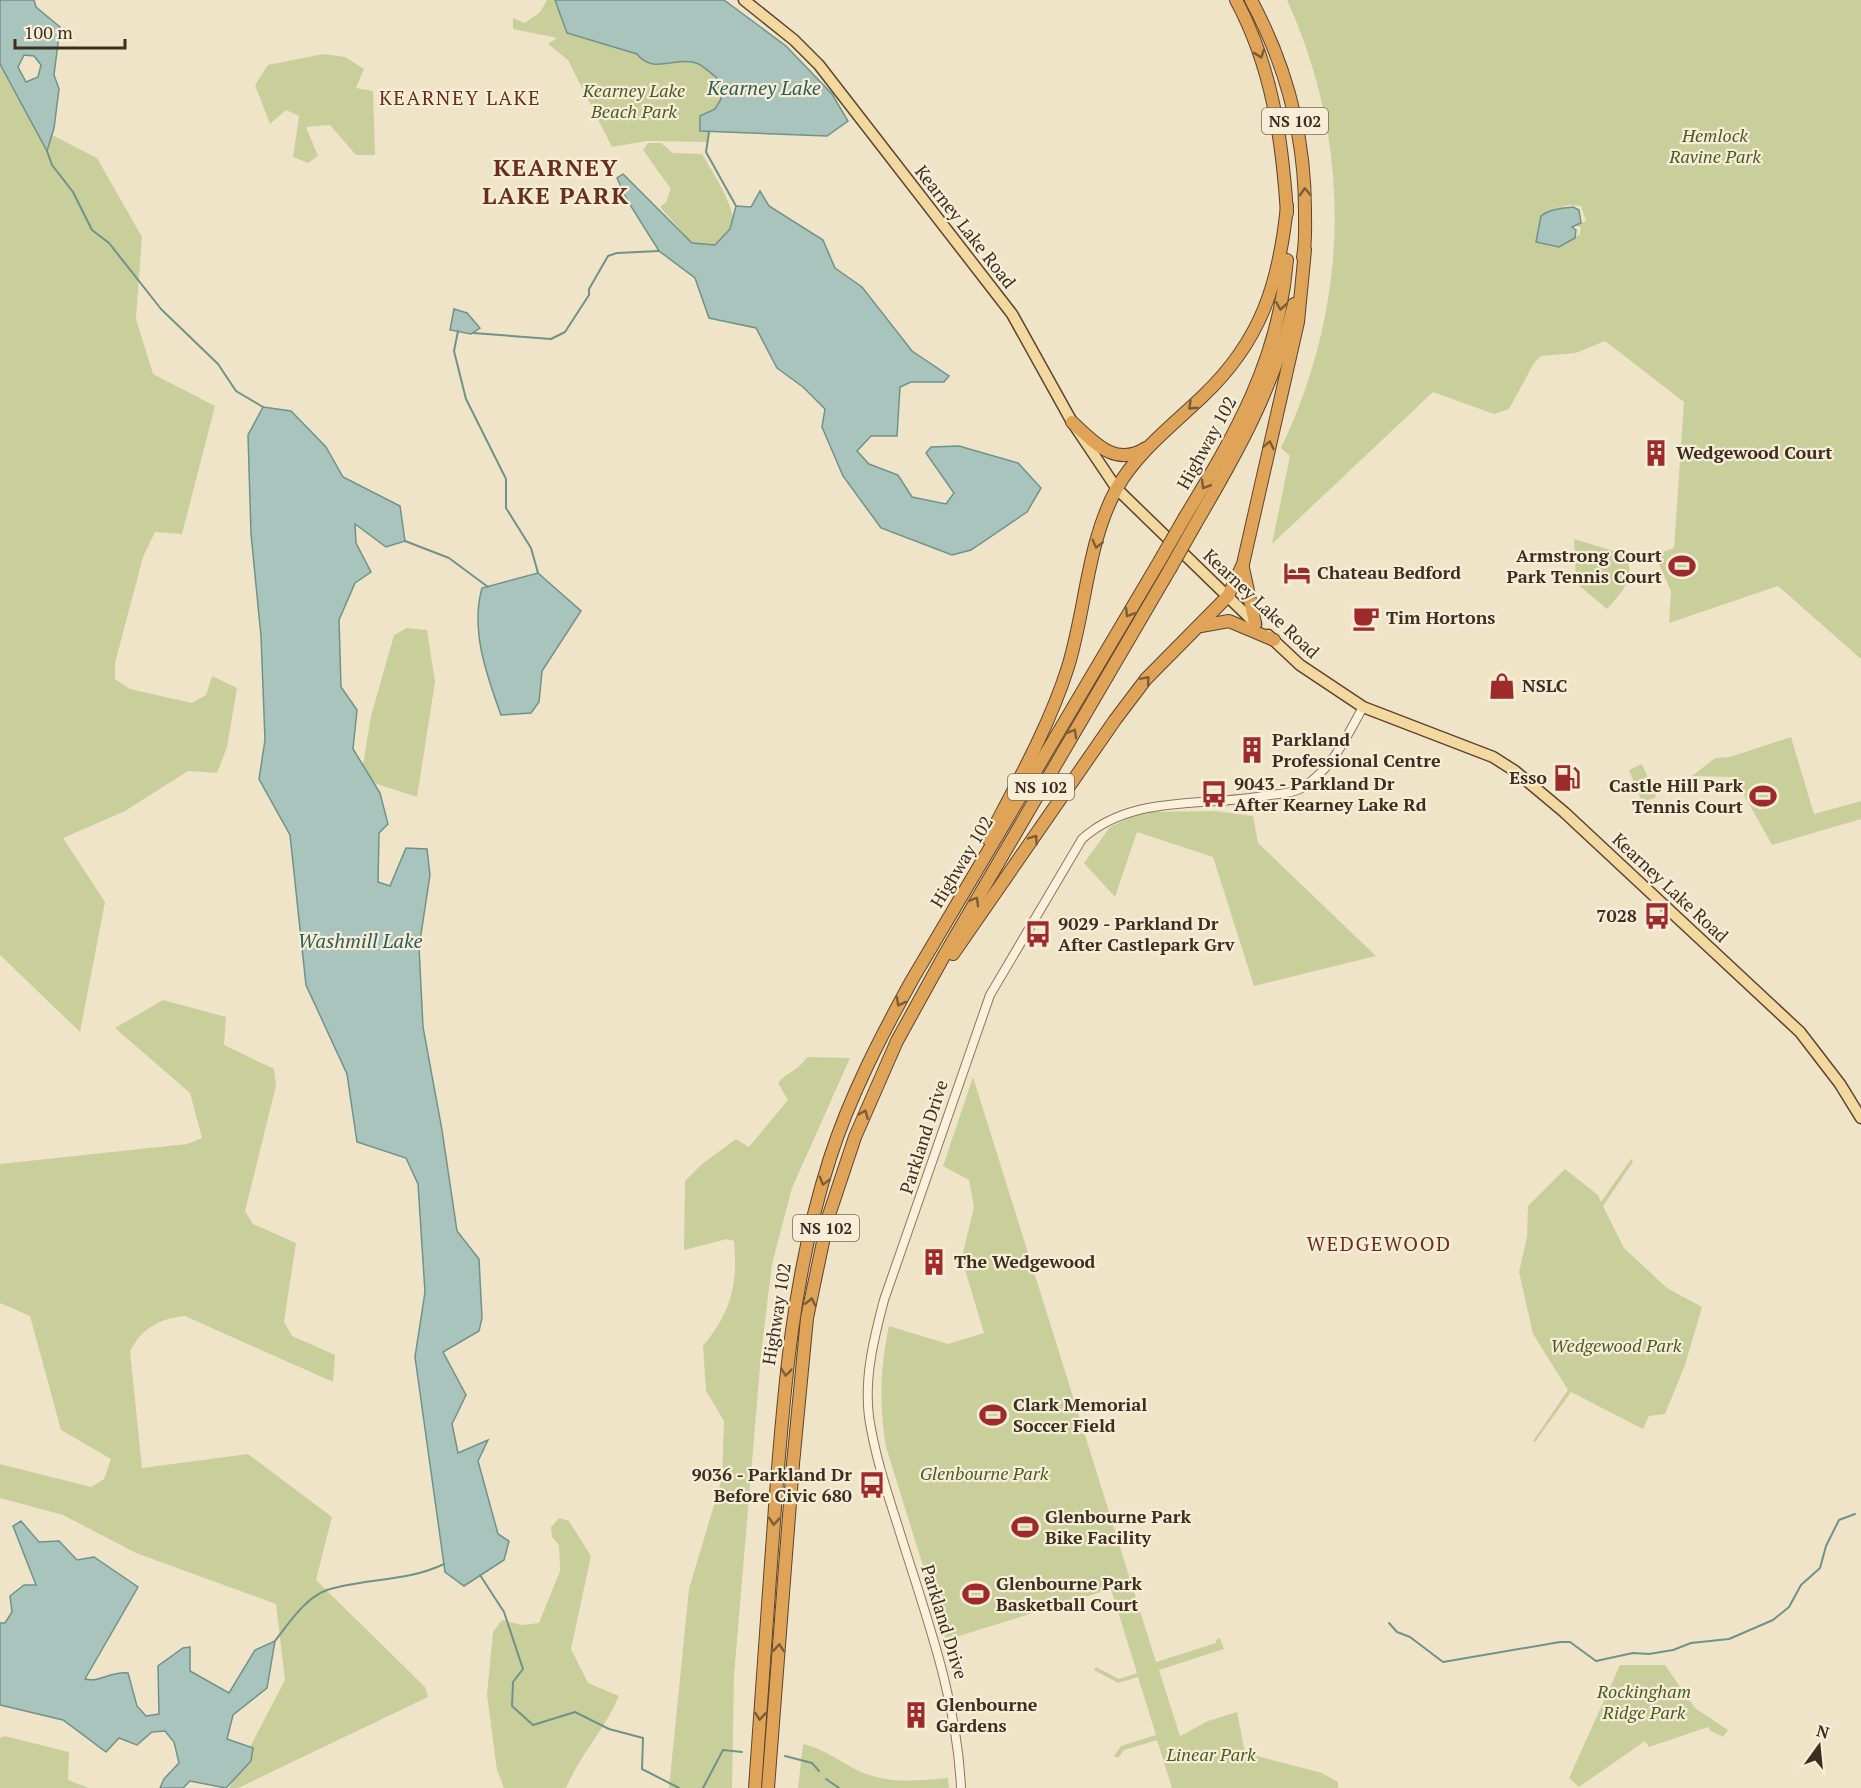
<svg xmlns="http://www.w3.org/2000/svg" width="1861" height="1788" font-family="'PT Serif',serif">
  <style>
    .green { fill: #c9cf9b; fill-rule: evenodd }
    .water { fill: #a9c4bc; stroke: #6f938a; stroke-width: 1.5; fill-rule: evenodd }
    .lines { fill: none; stroke-linecap: round; stroke-linejoin: round }
    .stream { stroke: #6f938a; stroke-width: 2 }
    .minor-casing { stroke: #8d765c; stroke-width: 10 }
    .major-casing { stroke: #5b4430; stroke-width: 13 }
    .highway-casing { stroke: #5b4430; stroke-width: 14 }
    .minor { stroke: #faf1dc; stroke-width: 8 }
    .major { stroke: #f3d9a0; stroke-width: 10 }
    .highway { stroke: #e0a458; stroke-width: 12 }
    .highway-bridge-casing { stroke: #5b4430; stroke-width: 14; stroke-linecap: butt }
    .highway-bridge { stroke: #e0a458; stroke-width: 12 }
    .oneway { stroke: #7e5d36 }
    .labels { text-anchor: middle; stroke-width: 4.5; stroke-linejoin: round; paint-order: stroke }
    .shield { fill: #f7eed8; stroke: #756857; stroke-width: 1.5 }
    .shield-label { font-size: 16px; font-weight: bold; fill: #3d2e20 }
    .park-label { font-size: 18px; font-style: italic; fill: #4d5a26; stroke: #f7eed8 }
    .street-label { font-size: 18px; fill: #3d2e20; stroke: #f7eed8 }
    .poi-label { font-size: 18px; font-weight: bold; fill: #3d2e20; stroke: #f7eed8; text-anchor: start }
    .water-label { font-size: 20px; font-style: italic; fill: #2f5d5a; stroke: #f7eed8 }
    .neighbourhood-label { font-size: 20px; letter-spacing: 1.5px; fill: #6b2e1e; stroke: #f7eed8 }
    .district-label { font-size: 24px; font-weight: bold; letter-spacing: 1.5px; fill: #6b2e1e; stroke: #f7eed8 }
  </style>
  <rect width="100%" height="100%" fill="#f0e4c8"/>
  <!-- green -->
  <g class="green">
    <path d="M547 0H555L567 33 637 54C653 75 676 56 696 63 703 65 710 73 716 77L721 99 715 109 707 112 700 131 709 132 707 142 647 141 612 147 568 60 548 44 557 38 513 29V18L525 23 540 12Z"/>
    <path d="M1287 0H1861V659L1778 586 1669 623 1671 591 1655 555 1674 548 1684 402 1605 341 1576 353 1541 356 1534 363 1509 409 1494 414 1433 392 1272 544 1290 456 1281 448C1350 304 1353 145 1287 0ZM1568 205 1581 206 1586 221 1576 224 1581 228 1580 234 1569 241 1544 214C1552 207 1560 209 1568 205Z"/>
    <path d="M323 54 345 57 364 69 356 88 373 91 375 155H356L330 125 306 127 318 156 308 163 293 157 299 116 286 110 270 124 255 85 268 65Z"/>
    <path d="M0 64 47 150 52 135 97 158 142 237 136 319 153 374 215 406 182 534 155 532 143 557 115 663V679L130 689 192 703 206 695 212 676 237 688 227 747 217 773 188 771 125 811 63 838 105 902 80 1032 0 955Z"/>
    <path d="M648 143H661L673 153 702 154C710 167 732 203 733 218 733 229 722 238 715 245L692 243 660 207 666 202 671 189 643 150Z"/>
    <path d="M1574 539 1624 554C1638 577 1622 592 1607 609L1576 583Z"/>
    <path d="M407 628 427 630 435 682 417 797 374 783 363 765 371 716 394 635Z"/>
    <path d="M1791 737 1814 814 1861 801V819L1772 845 1734 777 1692 776 1715 758 1730 757Z"/>
    <path d="M1642 764 1656 797 1642 802 1629 770Z"/>
    <path d="M1216 811 1253 816 1258 843 1376 956 1254 986 1213 857 1137 832 1115 897 1084 863 1110 827 1141 812Z"/>
    <path d="M163 1000 226 1017 224 1045 274 1069 276 1086 245 1211 253 1224 296 1243 284 1322 292 1336 335 1355 333 1382 185 1316C159 1319 143 1327 130 1351L142 1468 248 1454 332 1517 316 1580 425 1687 428 1697 238 1788H229L253 1748 250 1747 285 1680 276 1604 136 1553 63 1515 0 1498V1464L91 1487 104 1479 111 1459 61 1430 30 1316 0 1303V1164L187 1144 202 1138 190 1093 115 1028Z"/>
    <path d="M807 1057 850 1058 792 1188 772 1264 761 1355 734 1676 732 1788H669L689 1589 722 1478 724 1421 706 1391 703 1346C731 1312 738 1285 734 1241L727 1239 684 1250 685 1181 702 1164 736 1139 749 1147 788 1100 778 1083C789 1070 796 1073 807 1057Z"/>
    <path d="M973 1077 1156 1662 1216 1643V1640L1220 1638 1224 1649 1159 1670 1180 1736 1208 1721 1237 1712 1245 1753 1322 1773 1338 1782V1788H1172L1157 1740 1124 1750 1118 1758 1114 1756 1121 1746 1156 1735 1138 1677 1118 1683 1094 1670 1096 1667 1119 1679 1137 1673 1111 1589 946 1640 886 1447C879 1406 880 1367 889 1326L948 1344 984 1333 964 1266 963 1253 974 1207 969 1180 943 1166Z"/>
    <path d="M1631 1159 1633 1162 1603 1206 1624 1248 1667 1288 1702 1307 1685 1365 1665 1414 1649 1416 1643 1429 1571 1392 1535 1442 1533 1441 1568 1390 1533 1334 1519 1272 1527 1237 1528 1206 1565 1169 1598 1195 1601 1202Z"/>
    <path d="M559 1518 569 1521 591 1556 571 1649 588 1683 619 1696C605 1729 580 1755 566 1788H504L497 1770 487 1695 493 1632 502 1620 522 1625 539 1623 560 1571 559 1545 552 1537 551 1527Z"/>
    <path d="M1620 1665H1665L1695 1708 1728 1730 1723 1737 1711 1731 1708 1727 1649 1747 1645 1741 1579 1787 1569 1778Z"/>
    <path d="M5 1736 69 1752 68 1780 89 1788H0V1738Z"/>
    <path d="M803 1744C825 1749 840 1762 859 1771 888 1784 917 1781 948 1778L949 1788H798Z"/>
  </g>
  <!-- water -->
  <g class="water">
    <path d="M0 0H34L36 7 60 27 54 75 59 89 54 128 47 151 0 64ZM24 55 34 56 41 65 38 77 26 82 18 67Z"/>
    <path d="M555 0H724L786 46 832 94 848 121 827 136 700 131V116L715 109 721 99 716 77C710 73 703 65 696 63 676 56 653 75 637 54L567 33Z"/>
    <path d="M623 174 692 243 715 245 730 229 736 206 751 207 760 191 769 206 823 240 835 268 862 287 912 351 949 376 944 382H911L900 387 897 436H871L857 451 869 464 898 475 912 497 946 504 954 493 926 453 931 447 959 446 1018 463 1041 488 1027 512 971 550 952 555 881 528 843 476 822 427 825 409 803 387 777 368 756 328 709 318 695 278 659 251 627 200 617 178Z"/>
    <path d="M1573 207 1579 210 1581 223 1572 227 1576 230 1575 238 1559 247 1536 242 1541 216C1549 209 1563 208 1573 207Z"/>
    <path d="M454 309 467 313 480 328 471 334 450 330Z"/>
    <path d="M263 407 291 411 326 447 343 477 400 506 405 541 386 547 355 524 356 543 371 572 355 583 339 620 341 687 357 710 353 749 380 793 388 824 379 833 378 882 390 886 406 848 427 849 430 875 419 947 423 1027 442 1130 457 1231 479 1259 482 1318 479 1331 443 1352 466 1395 452 1424 458 1453 488 1440 478 1461 498 1534 509 1541 504 1560 464 1586 445 1572 415 1357 425 1292 418 1184 406 1158 357 1142 347 1074 306 985 290 835 259 779 265 740 261 636 251 534 248 435Z"/>
    <path d="M538 573 581 611 542 671 539 702 531 713 501 715C487 676 470 630 482 588Z"/>
    <path d="M21 1521 39 1542 59 1541 77 1560 94 1557 138 1587 85 1679C99 1683 111 1671 128 1673L137 1706 146 1716 159 1714 158 1666 183 1648 190 1647V1671L229 1693 255 1650 275 1641 267 1688 233 1715 227 1739 253 1748 251 1761 226 1788 190 1781 183 1788H160L164 1779 179 1763 174 1742 165 1731 152 1732 137 1745 119 1738 106 1752 63 1720 0 1705V1623H5L12 1612 10 1596 24 1585H36L13 1526Z"/>
  </g>
  <g class="lines">
    <!-- stream -->
    <g class="stream">
      <path d="M709 132 706 152 736 206"/>
      <path d="M47 151 52 165 73 192 92 230 109 243 161 309 218 364 236 391 263 407"/>
      <path d="M458 331 454 351 466 399 506 479V508L531 548 538 573"/>
      <path d="M473 333 551 339 565 332 589 295V289L608 256 617 253 659 251"/>
      <path d="M405 541 449 558 488 587"/>
      <path d="M480 1575 504 1612 523 1669 513 1682 512 1706 533 1725 575 1712 609 1729 643 1738 642 1769 679 1788"/>
      <path d="M1389 1623 1397 1632 1410 1637 1443 1662 1560 1642H1570L1596 1661 1633 1653 1649 1654 1673 1650 1691 1643 1729 1639 1773 1620 1789 1607 1801 1585 1820 1568 1826 1546 1839 1520 1855 1514"/>
      <path d="M275 1641C289 1623 305 1598 327 1590 365 1578 407 1582 444 1564"/>
      <path d="M785 1756 812 1763 819 1771"/>
      <path d="M826 1779 839 1788"/>
      <path d="M703 1788 723 1750 742 1752"/>
    </g>
    <defs>
      <path id="minor" d="M961 1788C957 1700 927 1619 901 1536 889 1498 875 1457 869 1417 864 1377 874 1338 884 1300L990 995 1082 839C1132 794 1202 807 1264 796 1275 794 1291 794 1300 789 1331 771 1346 738 1363 707"/>
      <g id="major">
        <path d="M744 0 794 40 819 65 1012 314 1072 422 1117 489 1256 624"/>
        <path d="M1268 635 1300 665 1363 707 1493 757 1515 771 1564 812 1800 1032 1840 1084 1861 1118"/>
      </g>
      <g id="highway">
        <path d="M1236 0C1272 67 1282 138 1287 213"/>
        <path d="M1251 0C1286 65 1305 137 1305 211 1305 226 1306 242 1303 257"/>
        <path d="M1072 422C1094 442 1115 468 1146 448"/>
        <path d="M1185 517C1236 433 1279 360 1287 260"/>
        <path d="M1196 523C1239 450 1274 387 1294 304"/>
        <path d="M1243 568 1255 623"/>
        <path d="M1201 626 1229 621 1274 640"/>
        <path d="M988 839C1017 783 1049 727 1068 667 1086 609 1087 542 1117 488 1137 452 1174 424 1203 396 1261 341 1279 284 1287 206"/>
        <path d="M953 954 1115 720 1146 679 1228 596 1243 564 1298 322 1305 250"/>
        <path d="M755 1788C762 1694 768 1601 775 1507 784 1387 793 1273 830 1158 850 1096 880 1038 912 980L1159 562"/>
        <path d="M768 1788 793 1464 807 1318 828 1218 855 1137 897 1041 945 954 1170 569"/>
      </g>
    </defs>
    <!-- minor casing -->
    <use href="#minor" class="minor-casing"/>
    <!-- major casing -->
    <use href="#major" class="major-casing"/>
    <!-- highway casing -->
    <use href="#highway" class="highway-casing"/>
    <!-- minor -->
    <use href="#minor" class="minor"/>
    <!-- major -->
    <use href="#major" class="major"/>
    <!-- highway -->
    <use href="#highway" class="highway"/>
    <defs>
      <g id="highway-bridge">
        <path d="M1159 562 1185 517"/>
        <path d="M1170 569 1196 523"/>
      </g>
    </defs>
    <!-- highway-bridge casing -->
    <use href="#highway-bridge" class="highway-bridge-casing"/>
    <!-- highway-bridge -->
    <use href="#highway-bridge" class="highway-bridge"/>
  </g>
  <!-- one-way arrows -->
  <defs><path id="oneway-chevron" d="M-2-3.5L2.5 0L-2 3.5" fill="none" stroke-width="1.6" stroke-linecap="round" stroke-linejoin="round" transform="scale(1.5)"/></defs>
  <g class="oneway">
    <use href="#oneway-chevron" transform="translate(1260 54) rotate(71)"/>
    <use href="#oneway-chevron" transform="translate(1305 192) rotate(-92)"/>
    <use href="#oneway-chevron" transform="translate(1281 306) rotate(99)"/>
    <use href="#oneway-chevron" transform="translate(1192 406) rotate(137)"/>
    <use href="#oneway-chevron" transform="translate(1269 445) rotate(-78)"/>
    <use href="#oneway-chevron" transform="translate(1205 485) rotate(121)"/>
    <use href="#oneway-chevron" transform="translate(1097 544) rotate(104)"/>
    <use href="#oneway-chevron" transform="translate(1129 613) rotate(121)"/>
    <use href="#oneway-chevron" transform="translate(1146 680) rotate(-49)"/>
    <use href="#oneway-chevron" transform="translate(1073 733) rotate(-60)"/>
    <use href="#oneway-chevron" transform="translate(1034 839) rotate(-55)"/>
    <use href="#oneway-chevron" transform="translate(975 901) rotate(-60)"/>
    <use href="#oneway-chevron" transform="translate(900 1002) rotate(119)"/>
    <use href="#oneway-chevron" transform="translate(864 1114) rotate(-67)"/>
    <use href="#oneway-chevron" transform="translate(824 1181) rotate(106)"/>
    <use href="#oneway-chevron" transform="translate(811 1302) rotate(-78)"/>
    <use href="#oneway-chevron" transform="translate(786 1372) rotate(96)"/>
    <use href="#oneway-chevron" transform="translate(774 1521) rotate(94)"/>
    <use href="#oneway-chevron" transform="translate(779 1648) rotate(-86)"/>
    <use href="#oneway-chevron" transform="translate(760 1716) rotate(94)"/>
  </g>
  <!-- icons -->
  <defs>
    <symbol id="building-bare" viewBox="-9 -9 18 18"><path d="M-4-6H4V6H1V3H-1V6H-4ZM-2.5-4.3h1.7v1.8h-1.7ZM.8-4.3h1.7v1.8H.8ZM-2.5-1h1.7V.8h-1.7ZM.8-1h1.7V.8H.8Z" fill="#9e2a2b" stroke="#f7eed8" stroke-width="2.5" paint-order="stroke"/></symbol>
    <symbol id="stadium-bare" viewBox="-9 -9 18 18"><path d="M0-5a6.5 5 0 1 0 0 10a6.5 5 0 1 0 0-10ZM-3.5-1.8h7v3.6h-7Z" fill="#9e2a2b" stroke="#f7eed8" stroke-width="2.5" paint-order="stroke"/></symbol>
    <symbol id="hotel-bare" viewBox="-9 -9 18 18"><path d="M-6-4.5h1.5V1H6V5H4.5V3h-9V5H-6ZM-4 0a1.8 1.8 0 1 1 3.6 0ZM.5 0V-2.5h3Q6-2.5 6 0Z" fill="#9e2a2b" stroke="#f7eed8" stroke-width="2.5" paint-order="stroke"/></symbol>
    <symbol id="cafe-bare" viewBox="-9 -9 18 18"><path d="M-5.5-4.5H6V0H3Q3 3.5 0 3.5H-2.5Q-5.5 3.5-5.5 0ZM3-3.2v2h1.7v-2ZM-6 4.5H4V6H-6Z" fill="#9e2a2b" stroke="#f7eed8" stroke-width="2.5" paint-order="stroke"/></symbol>
    <symbol id="shop-bare" viewBox="-9 -9 18 18"><path d="M-5-2.5h2.3a2.7 3.5 0 0 1 5.4 0H5L5.5 6h-11ZM-1.5-2.5h3a1.5 2.3 0 0 0-3 0Z" fill="#9e2a2b" stroke="#f7eed8" stroke-width="2.5" paint-order="stroke"/></symbol>
    <symbol id="fuel-bare" viewBox="-9 -9 18 18"><path d="M-5.5-6h7V0h2V4h1.3V-2.5L3-4.5l.8-.8L6-3V5H2.5V1h-1V6h-7ZM-4.2-4.7v3.2H.2V-4.7Z" fill="#9e2a2b" stroke="#f7eed8" stroke-width="2.5" paint-order="stroke"/></symbol>
    <symbol id="bus-bare" viewBox="-9 -9 18 18"><path d="M-5-6H5V4H4V6H2V4H-2V6H-4V4H-5ZM-3.5-4V0h7V-4ZM-3.5 1.2v1.5H-2V1.2ZM2 1.2v1.5H3.5V1.2Z" fill="#9e2a2b" stroke="#f7eed8" stroke-width="2.5" paint-order="stroke"/></symbol>
  </defs>
  <g fill-rule="evenodd">
    <use href="#building-bare" x="1637" y="434" width="38" height="38"/>
    <use href="#stadium-bare" x="1663" y="547" width="38" height="38"/>
    <use href="#hotel-bare" x="1278" y="554" width="38" height="38"/>
    <use href="#cafe-bare" x="1347" y="599" width="38" height="38"/>
    <use href="#shop-bare" x="1483" y="667" width="38" height="38"/>
    <use href="#building-bare" x="1233" y="731" width="38" height="38"/>
    <use href="#fuel-bare" x="1548" y="759" width="38" height="38"/>
    <use href="#bus-bare" x="1195" y="775" width="38" height="38"/>
    <use href="#stadium-bare" x="1744" y="777" width="38" height="38"/>
    <use href="#bus-bare" x="1638" y="897" width="38" height="38"/>
    <use href="#bus-bare" x="1019" y="915" width="38" height="38"/>
    <use href="#building-bare" x="915" y="1243" width="38" height="38"/>
    <use href="#stadium-bare" x="974" y="1396" width="38" height="38"/>
    <use href="#bus-bare" x="853" y="1466" width="38" height="38"/>
    <use href="#stadium-bare" x="1006" y="1508" width="38" height="38"/>
    <use href="#stadium-bare" x="957" y="1575" width="38" height="38"/>
    <use href="#building-bare" x="897" y="1696" width="38" height="38"/>
  </g>
  <g class="labels">
    <!-- shield labels -->
    <g class="shield">
      <rect x="1262" y="108" width="66" height="26" rx="4.5"/>
      <rect x="1008" y="774" width="66" height="26" rx="4.5"/>
      <rect x="793" y="1215" width="66" height="26" rx="4.5"/>
    </g>
    <g class="shield-label">
      <text x="1295" y="127">NS 102</text>
      <text x="1041" y="793">NS 102</text>
      <text x="826" y="1234">NS 102</text>
    </g>
    <!-- park labels -->
    <g class="park-label">
      <text x="634" y="97">Kearney Lake<tspan x="634" dy="21">Beach Park</tspan></text>
      <text x="1715" y="142">Hemlock<tspan x="1715" dy="21">Ravine Park</tspan></text>
      <text x="1616" y="1352">Wedgewood Park</text>
      <text x="984" y="1480">Glenbourne Park</text>
      <text x="1644" y="1698">Rockingham<tspan x="1644" dy="21">Ridge Park</tspan></text>
      <text x="1211" y="1761">Linear Park</text>
    </g>
    <!-- street labels -->
    <g class="street-label">
      <text transform="translate(965 227) rotate(52)" y="6">Kearney Lake Road</text>
      <text transform="translate(1207 443) rotate(-61)" y="6">Highway 102</text>
      <text transform="translate(1261 604) rotate(43)" y="6">Kearney Lake Road</text>
      <text transform="translate(962 862) rotate(-59)" y="6">Highway 102</text>
      <text transform="translate(1670 888) rotate(43)" y="6">Kearney Lake Road</text>
      <text transform="translate(924 1137) rotate(-72)" y="6">Parkland Drive</text>
      <text transform="translate(777 1314) rotate(-81)" y="6">Highway 102</text>
      <text transform="translate(944 1622) rotate(73)" y="6">Parkland Drive</text>
    </g>
    <!-- poi labels -->
    <g class="poi-label">
      <text x="1676" y="459">Wedgewood Court</text>
      <text x="1662" y="562" text-anchor="end">Armstrong Court<tspan x="1662" dy="21">Park Tennis Court</tspan></text>
      <text x="1317" y="579">Chateau Bedford</text>
      <text x="1386" y="624">Tim Hortons</text>
      <text x="1522" y="692">NSLC</text>
      <text x="1272" y="746">Parkland<tspan x="1272" dy="21">Professional Centre</tspan></text>
      <text x="1547" y="784" text-anchor="end">Esso</text>
      <text x="1234" y="790">9043 - Parkland Dr<tspan x="1234" dy="21">After Kearney Lake Rd</tspan></text>
      <text x="1743" y="792" text-anchor="end">Castle Hill Park<tspan x="1743" dy="21">Tennis Court</tspan></text>
      <text x="1637" y="922" text-anchor="end">7028</text>
      <text x="1058" y="930">9029 - Parkland Dr<tspan x="1058" dy="21">After Castlepark Grv</tspan></text>
      <text x="954" y="1268">The Wedgewood</text>
      <text x="1013" y="1411">Clark Memorial<tspan x="1013" dy="21">Soccer Field</tspan></text>
      <text x="852" y="1481" text-anchor="end">9036 - Parkland Dr<tspan x="852" dy="21">Before Civic 680</tspan></text>
      <text x="1045" y="1523">Glenbourne Park<tspan x="1045" dy="21">Bike Facility</tspan></text>
      <text x="996" y="1590">Glenbourne Park<tspan x="996" dy="21">Basketball Court</tspan></text>
      <text x="936" y="1711">Glenbourne<tspan x="936" dy="21">Gardens</tspan></text>
    </g>
    <!-- water labels -->
    <g class="water-label">
      <text x="764" y="95">Kearney Lake</text>
      <text x="360" y="948">Washmill Lake</text>
    </g>
    <!-- neighbourhood labels -->
    <g class="neighbourhood-label">
      <text x="460" y="105">KEARNEY LAKE</text>
      <text x="1379" y="1251">WEDGEWOOD</text>
    </g>
    <!-- district labels -->
    <g class="district-label">
      <text x="556" y="176">KEARNEY<tspan x="556" dy="28">LAKE PARK</tspan></text>
    </g>
  </g>
  <!-- north arrow -->
  <g transform="translate(1819 1746) rotate(15)" stroke="#f7eed8" stroke-width="4.5" paint-order="stroke">
  <path d="M0-4.5L10 22L0 15L-10 22Z" fill="#3d2e20"/>
  <text y="-9" font-size="16" font-weight="bold" text-anchor="middle" fill="#3d2e20">N</text>
  </g>
  <!-- scale -->
  <path d="M15 39v9h110v-9" fill="none" stroke="#3d2e20" stroke-width="3"/>
  <text x="24" y="39" font-size="18" fill="#3d2e20" stroke="#f7eed8" stroke-width="4.5" paint-order="stroke">100 m</text>
</svg>
